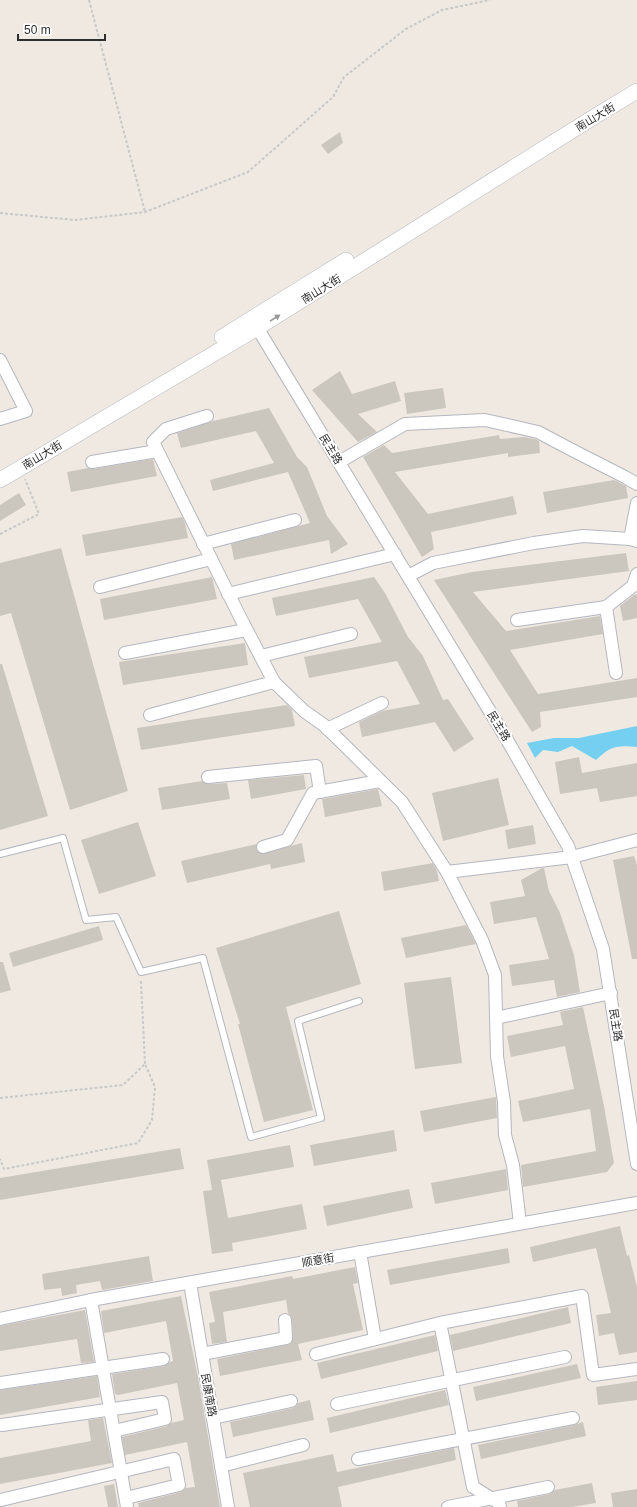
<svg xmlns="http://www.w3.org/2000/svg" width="637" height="1507" font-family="Helvetica,'Noto Sans SC',sans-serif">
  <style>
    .water { fill: #75cff0 }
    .building { fill: #cbc7bf }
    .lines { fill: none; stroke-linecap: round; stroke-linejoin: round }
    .service-casing { stroke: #b4b7c1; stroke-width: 8 }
    .minor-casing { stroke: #b4b7c1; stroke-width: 14 }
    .tertiary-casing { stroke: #b4b7c1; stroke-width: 16 }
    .path { stroke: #c9c9c9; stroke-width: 2; stroke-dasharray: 3 2; stroke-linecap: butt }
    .service { stroke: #fff; stroke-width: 6 }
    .minor { stroke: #fff; stroke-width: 12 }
    .tertiary { stroke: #fff; stroke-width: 15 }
    .oneway { fill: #969696 }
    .labels { text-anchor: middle; stroke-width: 4; stroke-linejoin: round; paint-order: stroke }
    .street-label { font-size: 11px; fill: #2e2e2e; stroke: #fff }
  </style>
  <rect width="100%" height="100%" fill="#efe9e1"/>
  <!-- water -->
  <path class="water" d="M637 726V747C617 745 610 746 596 760L572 746 558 752 543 750 535 758 527 743 554 738H579Z"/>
  <!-- building -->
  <g class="building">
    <path d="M340 132 343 143 328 154 321 145Z"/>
    <path d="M340 371 352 394 395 381 401 401 358 414 377 432 358 442 312 390Z"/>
    <path d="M443 388 446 408 407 414 404 393Z"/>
    <path d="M269 408 297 457 307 467 327 516 348 544 331 554 329 540 234 560 231 544 310 523 288 472 213 491 210 480 274 463 256 431 181 448 177 433 213 421Z"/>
    <path d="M499 435 500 439 524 437 535 439 539 441 540 453 508 457V453L395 472 428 514 513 496 517 514 431 532 434 549 422 557 363 457 384 445 392 453Z"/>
    <path d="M153 459 157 476 71 492 67 472 88 468 93 469Z"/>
    <path d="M614 480 626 486 628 498 547 513 543 492Z"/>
    <path d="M19 493 26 505 0 521V505Z"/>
    <path d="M182 517 185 523 188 538 86 556 82 535Z"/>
    <path d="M61 548 128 791 70 810 11 613 0 616V563Z"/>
    <path d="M626 553 629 571 473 592 506 631 600 616 603 634 510 650 538 694 637 678V697L540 712 541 727 532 732 434 580 472 572Z"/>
    <path d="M212 577 217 599 104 620 100 599Z"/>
    <path d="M374 577 385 593 408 637 423 656 443 700 448 699 474 739 454 752 435 722 362 737 359 722 382 711 420 704 397 661 309 678 304 657 382 642 358 599 276 616 272 598Z"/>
    <path d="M637 594V618L623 621 620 606 634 595Z"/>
    <path d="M245 643 248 665 123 685 119 662Z"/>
    <path d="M0 664H2L48 816 0 830Z"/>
    <path d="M287 705 292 710 295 726 141 750 137 728Z"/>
    <path d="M579 757 582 773 637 763V796L600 802 597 788 560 794 555 762Z"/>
    <path d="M304 775 306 789 251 799 248 780Z"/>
    <path d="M498 778 509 825 443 841 432 793Z"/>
    <path d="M202 781 208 784 227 783 230 799 162 810 158 788Z"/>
    <path d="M378 789 382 806 325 817 322 799Z"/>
    <path d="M138 822 156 876 99 894 81 840Z"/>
    <path d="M533 825 536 844 508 849 505 830Z"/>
    <path d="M302 843 305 862 271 869 270 864 187 883 181 861 257 844 256 849 262 854Z"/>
    <path d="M634 856 637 865V959H632L613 860Z"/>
    <path d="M433 863 437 871 439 881 384 891 381 872Z"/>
    <path d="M542 868H544L549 891 560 913 574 955 580 992 557 997 554 980 512 986 509 965 549 959 536 917 494 924 490 902 525 896 521 880Z"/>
    <path d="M339 911 361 984 286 1007 313 1110 264 1122 238 1024H240L216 948Z"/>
    <path d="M466 925 476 944 406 958 401 938Z"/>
    <path d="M99 926 103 940 13 967 9 953Z"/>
    <path d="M0 962H3L11 990 0 993Z"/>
    <path d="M451 977 462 1063 415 1069 404 983Z"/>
    <path d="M583 1007 604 1106 614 1163 607 1172 523 1187 521 1165 596 1151 590 1109 523 1122 518 1101 574 1089 565 1046 511 1057 507 1036 563 1025 560 1012Z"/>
    <path d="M496 1097 497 1118 424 1132 420 1111Z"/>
    <path d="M394 1130 397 1151 314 1166 310 1145Z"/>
    <path d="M290 1145 294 1167 221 1180 228 1218 302 1204 307 1229 232 1243 233 1251 212 1254 203 1191 212 1190 207 1160Z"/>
    <path d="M180 1148 184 1169 0 1200V1178Z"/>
    <path d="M506 1169 508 1190 435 1204 431 1183Z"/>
    <path d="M409 1189 413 1208 327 1226 323 1206Z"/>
    <path d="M620 1226 627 1256 629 1255 637 1287V1352L619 1355 614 1333 599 1336 596 1315 611 1313 596 1248 533 1262 530 1247Z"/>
    <path d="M508 1248 510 1263 390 1285 387 1270Z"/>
    <path d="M149 1256 153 1281 102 1290 100 1281 76 1285 77 1293 62 1296 61 1288 44 1290 42 1274Z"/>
    <path d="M355 1267 358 1283 353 1284 363 1330 298 1344 302 1360 220 1376 217 1359 290 1344 293 1338 292 1320 291 1316 288 1313 286 1300 223 1312 227 1342 212 1344 209 1323 215 1322 209 1292 292 1276 293 1279Z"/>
    <path d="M181 1296 198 1377 220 1507H139L138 1503 181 1492 186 1488 195 1487 187 1442 125 1455 122 1437 167 1426 171 1423 184 1420 177 1383 118 1395 115 1394 112 1374 164 1366 170 1362 173 1361 166 1321 104 1333 101 1311Z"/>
    <path d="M568 1307 571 1323 453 1351 450 1335Z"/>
    <path d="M85 1310 94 1362 81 1363 77 1339 0 1351V1326Z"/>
    <path d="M435 1335 438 1351 321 1379 317 1363Z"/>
    <path d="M577 1364 581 1378 476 1401 473 1387Z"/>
    <path d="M97 1376 100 1397 0 1415V1390Z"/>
    <path d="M637 1381V1400L598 1405 596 1387Z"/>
    <path d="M445 1390 449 1405 330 1433 327 1418Z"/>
    <path d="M310 1400 314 1420 233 1437 230 1422 293 1408 296 1406 298 1403Z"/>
    <path d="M103 1418 112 1463 0 1484V1458L91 1441 88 1420Z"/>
    <path d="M583 1422 586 1436 481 1459 478 1445 574 1425Z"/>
    <path d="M454 1448 456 1460 338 1487 342 1507H250L243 1473 333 1454 337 1472Z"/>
    <path d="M592 1483 596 1503 572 1507H518L517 1501 549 1494 555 1490Z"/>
    <path d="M114 1484 118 1507H108L104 1486Z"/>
    <path d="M637 1489V1507H613L611 1493Z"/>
  </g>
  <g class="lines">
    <defs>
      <path id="service" d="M0 854 63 838 86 920 116 917 141 972 203 958 251 1137 321 1118 298 1021 359 1001"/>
      <g id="minor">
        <path d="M259 327 261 334 506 738 568 846 603 949 637 1164"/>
        <path d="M0 360 26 411 0 419"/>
        <path d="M207 416 166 429 153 442 240 617 274 682 304 711 325 726 402 802 447 872 482 940 495 975 497 1056 504 1102 505 1135 513 1165 520 1223"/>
        <path d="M92 462 157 451"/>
        <path d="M339 462 405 424 485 420 538 432 572 450 625 477 637 484"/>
        <path d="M630 539 637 503"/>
        <path d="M203 544 295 520"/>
        <path d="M408 576 433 563 534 543 583 536 630 539 637 541"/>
        <path d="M100 587 211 559"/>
        <path d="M228 594 395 554"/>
        <path d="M517 620 606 607"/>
        <path d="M125 653 246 630"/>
        <path d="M261 656 351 634"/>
        <path d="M616 673 606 607 633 586 637 574"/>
        <path d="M150 715 274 682"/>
        <path d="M327 729 382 703"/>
        <path d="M208 777 316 766 320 792"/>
        <path d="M263 847 287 840 313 793 380 781"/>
        <path d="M447 872 572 857 637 840"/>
        <path d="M496 1018 611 993"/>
        <path d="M360 1252 375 1339"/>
        <path d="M190 1283 228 1507"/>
        <path d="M91 1300 127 1507"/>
        <path d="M0 1319 91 1300 637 1203"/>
        <path d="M440 1323 473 1487 499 1503 500 1507"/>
        <path d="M202 1354 286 1338 285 1320"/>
        <path d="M316 1354 440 1323 582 1296 593 1375 637 1369"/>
        <path d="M0 1383 163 1359"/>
        <path d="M337 1404 565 1357"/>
        <path d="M213 1418 291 1401"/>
        <path d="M2 1425 162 1402 165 1419 114 1431"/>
        <path d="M358 1459 573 1418"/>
        <path d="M221 1466 303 1445"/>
        <path d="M1 1500 174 1459 179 1485 126 1498"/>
        <path d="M448 1507 548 1487"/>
      </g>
      <g id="tertiary">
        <path d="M222 337 346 260"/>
        <path d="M0 480 259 327 597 115 637 91"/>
      </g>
    </defs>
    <!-- service casing -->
    <use href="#service" class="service-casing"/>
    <!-- minor casing -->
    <use href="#minor" class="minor-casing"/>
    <!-- tertiary casing -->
    <use href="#tertiary" class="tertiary-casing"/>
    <!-- path -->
    <g class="path">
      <path d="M89 0 145 212"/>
      <path d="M0 213 75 220 145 212 248 172 333 97 344 77 406 29 442 10 490 0"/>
      <path d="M0 534 39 514 25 479"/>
      <path d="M141 981 145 1064"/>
      <path d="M0 1098 123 1085 145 1064 155 1087 152 1120 138 1143 4 1169 0 1159"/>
    </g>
    <!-- service -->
    <use href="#service" class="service"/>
    <!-- minor -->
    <use href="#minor" class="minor"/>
    <!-- tertiary -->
    <use href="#tertiary" class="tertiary"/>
  </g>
  <!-- one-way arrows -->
  <defs><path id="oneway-solid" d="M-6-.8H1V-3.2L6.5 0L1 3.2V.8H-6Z"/></defs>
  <use class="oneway" href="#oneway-solid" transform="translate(275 318) rotate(-32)"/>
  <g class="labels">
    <!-- street labels -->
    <g class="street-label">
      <text transform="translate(595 117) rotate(-31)" y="4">南山大街</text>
      <text transform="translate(321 289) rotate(-32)" y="4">南山大街</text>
      <text transform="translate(331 449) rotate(59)" y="4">民主路</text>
      <text transform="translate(42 455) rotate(-31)" y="4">南山大街</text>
      <text transform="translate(499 726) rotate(59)" y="4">民主路</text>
      <text transform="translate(616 1025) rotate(81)" y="4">民主路</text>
      <text transform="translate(318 1260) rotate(-10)" y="4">顺意街</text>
      <text transform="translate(209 1395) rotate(80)" y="4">民康南路</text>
    </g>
  </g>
  <!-- scale -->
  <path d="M18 34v6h87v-6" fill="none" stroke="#2e2e2e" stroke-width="2"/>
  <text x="24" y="34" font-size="12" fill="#2e2e2e" stroke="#ffffff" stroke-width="3" paint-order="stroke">50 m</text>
</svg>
